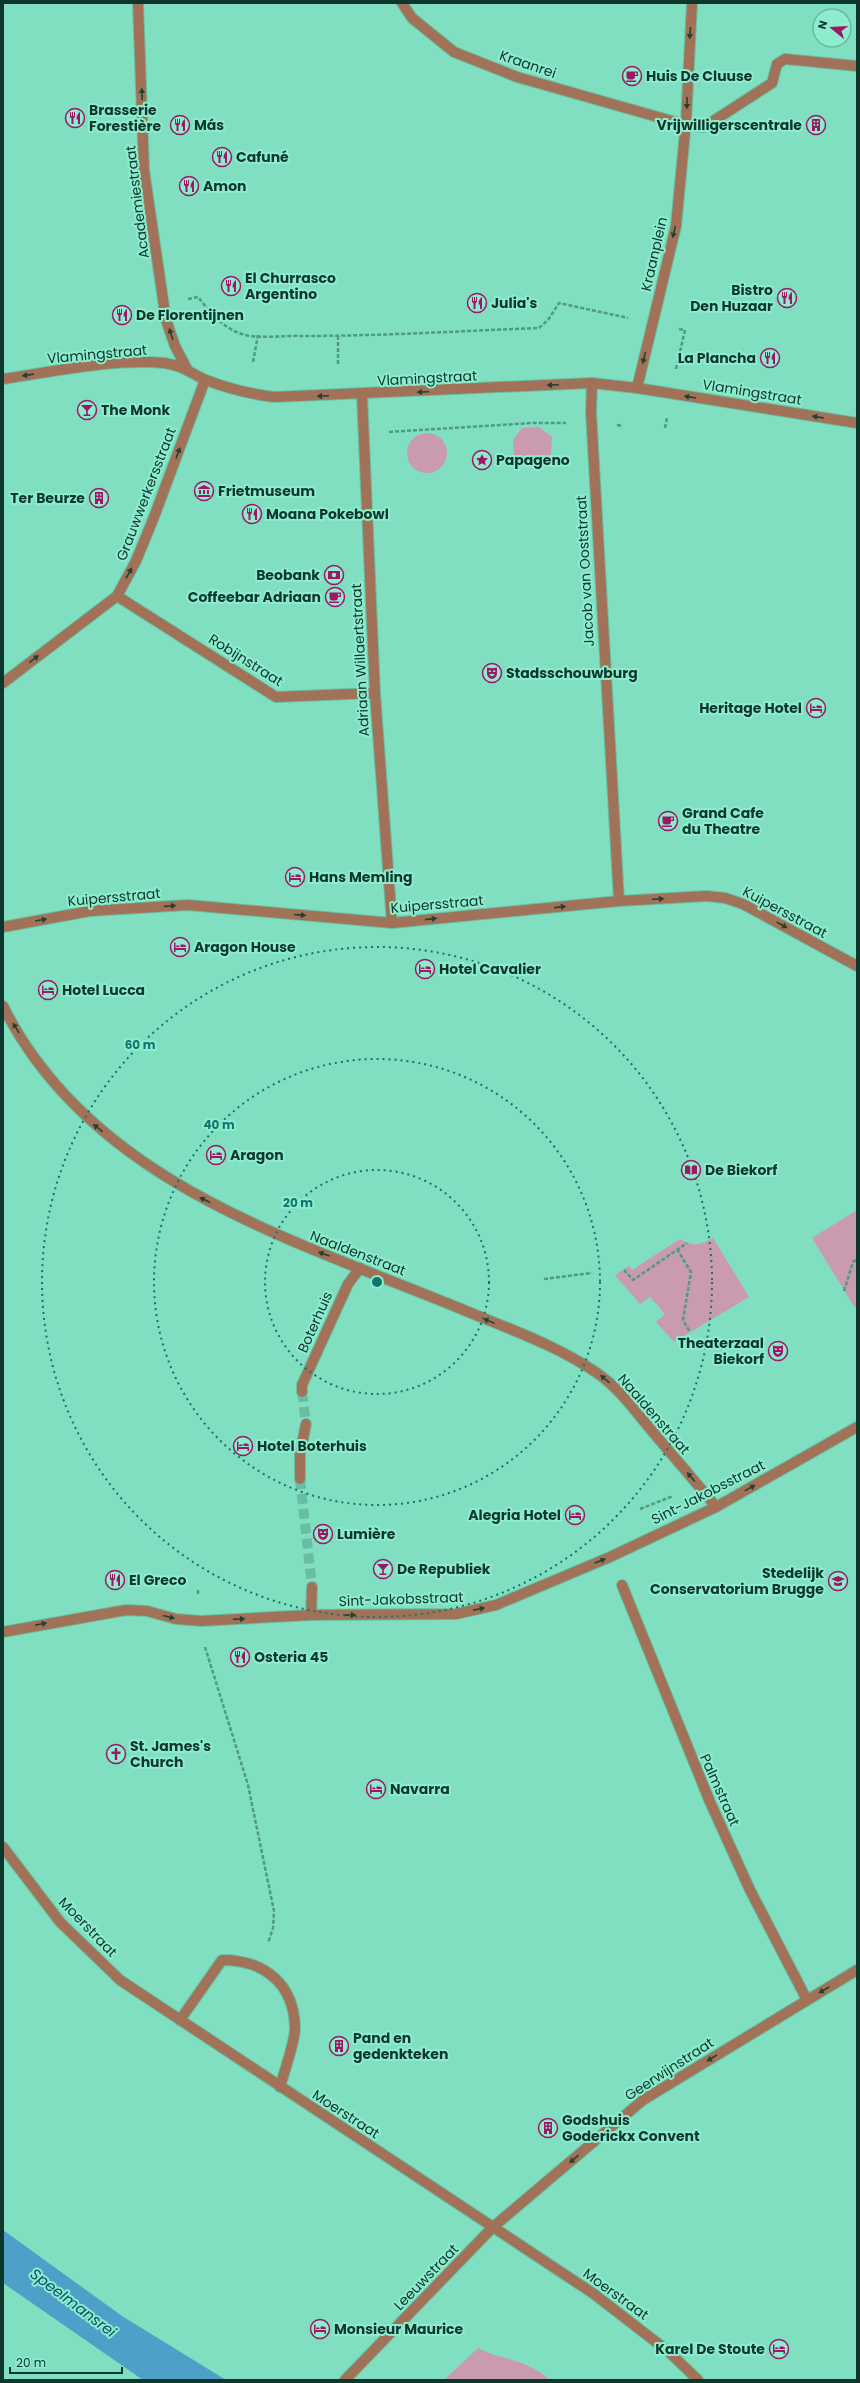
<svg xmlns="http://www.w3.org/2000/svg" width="860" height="2383" font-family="Poppins,sans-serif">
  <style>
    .green { fill: #ca9baf }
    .water { fill: #4ea0c8 }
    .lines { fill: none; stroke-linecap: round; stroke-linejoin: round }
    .minor-tunnel { stroke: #69bda3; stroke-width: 10; stroke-dasharray: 10 5; stroke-linecap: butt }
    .minor-casing { stroke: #69bda3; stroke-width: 12 }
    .path { stroke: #509983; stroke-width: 2.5; stroke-dasharray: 4 2; stroke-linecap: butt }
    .minor { stroke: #a17257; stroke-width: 10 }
    .oneway { fill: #234032 }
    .ring { fill: none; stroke: #0f766e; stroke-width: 2; stroke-dasharray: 2 4 }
    .labels { text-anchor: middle; stroke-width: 4; stroke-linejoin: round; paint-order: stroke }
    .street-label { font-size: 14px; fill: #0d372c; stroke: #8decce }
    .poi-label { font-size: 14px; font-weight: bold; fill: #0d372c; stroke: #8decce; text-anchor: start }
    .water-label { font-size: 15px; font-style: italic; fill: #094f6a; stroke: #8decce }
    .centre { fill: #0f766e; stroke: #8decce; stroke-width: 2 }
    .ring-label { font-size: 12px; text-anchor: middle; font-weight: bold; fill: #0f766e; stroke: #8decce; stroke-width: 4; stroke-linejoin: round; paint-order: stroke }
  </style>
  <rect width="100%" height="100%" fill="#80dfc1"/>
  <!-- green -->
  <g class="green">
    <path d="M539 427 552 437 551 454 542 464 524 466 514 457 513 440 522 428Z"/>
    <circle cx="427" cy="453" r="20"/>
    <path d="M857 1210V1307L855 1308 812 1238Z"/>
    <path d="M713 1238 749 1297 674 1342 656 1322 665 1314 650 1297 640 1304 615 1275 629 1266 632 1270 680 1239C694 1247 700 1245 713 1238Z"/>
    <path d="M478 2348C506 2362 523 2357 550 2380H444Z"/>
  </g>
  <!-- water -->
  <path class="water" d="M3 2230 122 2316 226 2380H143L3 2283Z"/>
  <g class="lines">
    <!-- minor-tunnel -->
    <g class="minor-tunnel">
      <path d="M302 1392 306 1424"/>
      <path d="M300 1479 312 1587"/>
    </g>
    <defs>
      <g id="minor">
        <path d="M138 3 144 170 166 320 175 346 187 369"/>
        <path d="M402 3 412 18 454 52 517 77 686 125 704 127 772 83 777 64 785 59 857 66"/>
        <path d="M3 379C52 372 115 358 164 363 184 366 190 373 206 380 229 389 250 394 274 397L592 383 637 388 857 423"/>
        <path d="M592 383 591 412 619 901"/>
        <path d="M637 388 676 226 686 122 692 3"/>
        <path d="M362 395 375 693 392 923"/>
        <path d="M117 596 276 697 375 693"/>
        <path d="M3 683 117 596 136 561 154 517 205 380"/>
        <path d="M3 927 90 911 188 905 392 923 619 901 707 896 725 898 743 904 857 966"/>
        <path d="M3 1006C90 1181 291 1239 459 1308 506 1328 555 1344 597 1373 619 1388 635 1411 652 1431 673 1456 695 1481 716 1507"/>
        <path d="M302 1392V1385L348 1284 360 1268"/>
        <path d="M300 1479V1454L306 1424"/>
        <path d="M622 1585 710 1802 750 1890 807 2000"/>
        <path d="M311 1615 312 1587"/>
        <path d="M3 1632 126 1610 147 1611 176 1619 201 1621 311 1615 456 1614 496 1605 610 1557 716 1507 857 1427"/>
        <path d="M3 1847 60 1922 120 1980 594 2294 669 2352 698 2380"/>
        <path d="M180 2020 222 1960C265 1960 294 1984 295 2028 295 2042 284 2072 280 2087"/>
        <path d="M345 2380 493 2227 643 2100 857 1970"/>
      </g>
    </defs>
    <!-- minor casing -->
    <use href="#minor" class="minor-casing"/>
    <!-- path -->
    <g class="path">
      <path d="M188 299 198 297C209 311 221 326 239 333 257 340 283 335 302 336 381 336 460 331 539 328L548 320 559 303 628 318"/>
      <path d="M253 362 258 335"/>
      <path d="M338 364V335"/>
      <path d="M676 369 685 330 677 329"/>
      <path d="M617 425 623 426"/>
      <path d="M665 428 667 418"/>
      <path d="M389 432 531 423H566"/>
      <path d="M677 1249 691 1272 683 1320 690 1332"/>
      <path d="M624 1270 633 1280 687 1243"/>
      <path d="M544 1279 592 1273"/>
      <path d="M844 1291 853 1262 857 1259"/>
      <path d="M640 1509 673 1496"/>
      <path d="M198 1590V1596"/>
      <path d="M205 1647 248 1785 274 1911 273 1928 268 1943"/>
    </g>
    <!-- minor -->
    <use href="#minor" class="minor"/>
  </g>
  <!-- one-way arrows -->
  <defs><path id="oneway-solid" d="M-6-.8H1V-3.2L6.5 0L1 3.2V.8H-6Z"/></defs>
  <g class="oneway">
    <use href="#oneway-solid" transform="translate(690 33) rotate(94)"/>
    <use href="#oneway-solid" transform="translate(142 94) rotate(-92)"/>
    <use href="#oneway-solid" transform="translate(687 103) rotate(92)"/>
    <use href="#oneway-solid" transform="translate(674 232) rotate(103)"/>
    <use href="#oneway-solid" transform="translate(171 334) rotate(-108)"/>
    <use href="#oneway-solid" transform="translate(644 358) rotate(103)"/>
    <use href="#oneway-solid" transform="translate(28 375) rotate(172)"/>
    <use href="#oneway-solid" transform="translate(553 385) rotate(177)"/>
    <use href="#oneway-solid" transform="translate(423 392) rotate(177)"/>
    <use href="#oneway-solid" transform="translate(323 396) rotate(178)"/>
    <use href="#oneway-solid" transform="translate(690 397) rotate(-171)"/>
    <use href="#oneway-solid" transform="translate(818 417) rotate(-171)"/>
    <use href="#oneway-solid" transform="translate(178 453) rotate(-70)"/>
    <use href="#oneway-solid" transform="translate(129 573) rotate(-61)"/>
    <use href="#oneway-solid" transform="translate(34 659) rotate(-37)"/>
    <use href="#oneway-solid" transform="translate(658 899) rotate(-3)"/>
    <use href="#oneway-solid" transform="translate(170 906) rotate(-4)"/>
    <use href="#oneway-solid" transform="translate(560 907) rotate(-6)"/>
    <use href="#oneway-solid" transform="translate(300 915) rotate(5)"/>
    <use href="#oneway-solid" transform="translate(431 919) rotate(-6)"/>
    <use href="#oneway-solid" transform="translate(41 920) rotate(-10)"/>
    <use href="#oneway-solid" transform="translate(782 925) rotate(29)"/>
    <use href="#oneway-solid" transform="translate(16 1028) rotate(-121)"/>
    <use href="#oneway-solid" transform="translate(98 1128) rotate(-142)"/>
    <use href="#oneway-solid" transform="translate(205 1200) rotate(-154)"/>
    <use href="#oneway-solid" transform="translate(324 1254) rotate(-160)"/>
    <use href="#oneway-solid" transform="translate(489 1321) rotate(-158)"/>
    <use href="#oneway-solid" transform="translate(605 1379) rotate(-140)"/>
    <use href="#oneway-solid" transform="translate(691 1477) rotate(-130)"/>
    <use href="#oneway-solid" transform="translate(750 1488) rotate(-29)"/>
    <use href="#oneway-solid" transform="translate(600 1561) rotate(-23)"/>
    <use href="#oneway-solid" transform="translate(479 1609) rotate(-12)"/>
    <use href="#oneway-solid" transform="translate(350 1615) rotate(-1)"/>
    <use href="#oneway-solid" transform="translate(169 1617) rotate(14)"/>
    <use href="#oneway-solid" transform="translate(239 1619) rotate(-3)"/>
    <use href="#oneway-solid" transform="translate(41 1624) rotate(-12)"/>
    <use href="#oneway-solid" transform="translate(824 1990) rotate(149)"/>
    <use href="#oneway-solid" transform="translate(712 2058) rotate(148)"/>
    <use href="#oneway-solid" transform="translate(574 2159) rotate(140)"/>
  </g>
  <!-- distance rings -->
  <g class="ring">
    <circle cx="377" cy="1282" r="112"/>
    <circle cx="377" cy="1282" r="223"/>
    <circle cx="377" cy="1282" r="335"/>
  </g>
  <!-- icons -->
  <defs>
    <symbol id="cafe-ring" viewBox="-11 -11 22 22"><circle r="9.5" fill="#8decce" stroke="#9e1766" stroke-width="1.5"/><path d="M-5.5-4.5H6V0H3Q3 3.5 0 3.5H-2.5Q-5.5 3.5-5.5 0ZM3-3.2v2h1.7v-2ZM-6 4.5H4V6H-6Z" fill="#9e1766"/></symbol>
    <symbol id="restaurant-ring" viewBox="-11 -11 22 22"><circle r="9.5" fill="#8decce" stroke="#9e1766" stroke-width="1.5"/><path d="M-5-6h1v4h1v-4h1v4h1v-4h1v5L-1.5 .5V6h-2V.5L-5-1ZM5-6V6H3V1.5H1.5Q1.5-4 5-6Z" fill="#9e1766"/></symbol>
    <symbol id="building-ring" viewBox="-11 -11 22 22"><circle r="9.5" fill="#8decce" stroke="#9e1766" stroke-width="1.5"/><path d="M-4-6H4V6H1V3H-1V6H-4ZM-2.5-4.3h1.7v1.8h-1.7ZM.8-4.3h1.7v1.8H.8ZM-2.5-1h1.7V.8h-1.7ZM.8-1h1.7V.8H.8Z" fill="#9e1766"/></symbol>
    <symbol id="bar-ring" viewBox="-11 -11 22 22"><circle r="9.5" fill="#8decce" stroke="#9e1766" stroke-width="1.5"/><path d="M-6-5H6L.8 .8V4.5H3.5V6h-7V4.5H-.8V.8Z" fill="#9e1766"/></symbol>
    <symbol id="sight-ring" viewBox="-11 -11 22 22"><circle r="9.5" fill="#8decce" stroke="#9e1766" stroke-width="1.5"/><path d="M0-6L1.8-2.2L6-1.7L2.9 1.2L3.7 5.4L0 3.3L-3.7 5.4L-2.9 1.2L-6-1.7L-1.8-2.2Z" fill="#9e1766"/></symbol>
    <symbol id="museum-ring" viewBox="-11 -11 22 22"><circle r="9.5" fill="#8decce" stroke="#9e1766" stroke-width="1.5"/><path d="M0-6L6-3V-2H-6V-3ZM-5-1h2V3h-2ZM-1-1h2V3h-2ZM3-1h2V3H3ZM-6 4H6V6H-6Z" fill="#9e1766"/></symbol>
    <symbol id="bank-ring" viewBox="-11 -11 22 22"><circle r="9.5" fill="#8decce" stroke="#9e1766" stroke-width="1.5"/><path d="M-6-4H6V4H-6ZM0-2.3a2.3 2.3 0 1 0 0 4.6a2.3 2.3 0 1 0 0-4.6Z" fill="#9e1766"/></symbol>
    <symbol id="theatre-ring" viewBox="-11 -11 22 22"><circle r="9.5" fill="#8decce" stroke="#9e1766" stroke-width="1.5"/><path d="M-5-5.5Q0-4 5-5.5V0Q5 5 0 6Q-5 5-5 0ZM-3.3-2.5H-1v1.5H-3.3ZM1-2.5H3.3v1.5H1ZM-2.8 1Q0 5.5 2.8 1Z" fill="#9e1766"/></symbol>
    <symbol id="hotel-ring" viewBox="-11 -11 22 22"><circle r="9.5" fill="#8decce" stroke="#9e1766" stroke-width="1.5"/><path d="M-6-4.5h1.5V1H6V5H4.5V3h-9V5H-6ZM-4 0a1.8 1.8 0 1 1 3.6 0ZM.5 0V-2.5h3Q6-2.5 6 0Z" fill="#9e1766"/></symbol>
    <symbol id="library-ring" viewBox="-11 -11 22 22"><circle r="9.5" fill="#8decce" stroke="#9e1766" stroke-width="1.5"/><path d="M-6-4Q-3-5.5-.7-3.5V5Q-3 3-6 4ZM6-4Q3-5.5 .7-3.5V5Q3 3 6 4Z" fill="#9e1766"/></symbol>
    <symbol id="school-ring" viewBox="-11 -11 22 22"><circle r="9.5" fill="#8decce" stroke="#9e1766" stroke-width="1.5"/><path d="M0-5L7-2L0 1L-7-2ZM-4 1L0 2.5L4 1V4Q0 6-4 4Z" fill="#9e1766"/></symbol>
    <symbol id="church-ring" viewBox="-11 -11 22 22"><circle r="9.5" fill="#8decce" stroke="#9e1766" stroke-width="1.5"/><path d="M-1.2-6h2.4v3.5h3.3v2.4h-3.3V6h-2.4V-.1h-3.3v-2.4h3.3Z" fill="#9e1766"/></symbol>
  </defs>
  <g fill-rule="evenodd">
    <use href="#cafe-ring" x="621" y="65" width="22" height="22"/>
    <use href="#restaurant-ring" x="64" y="107" width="22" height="22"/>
    <use href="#restaurant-ring" x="169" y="114" width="22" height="22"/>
    <use href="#building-ring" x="805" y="114" width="22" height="22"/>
    <use href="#restaurant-ring" x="211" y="146" width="22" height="22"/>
    <use href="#restaurant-ring" x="178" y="175" width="22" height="22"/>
    <use href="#restaurant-ring" x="220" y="275" width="22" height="22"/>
    <use href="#restaurant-ring" x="776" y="287" width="22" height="22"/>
    <use href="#restaurant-ring" x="466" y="292" width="22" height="22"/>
    <use href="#restaurant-ring" x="111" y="304" width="22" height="22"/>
    <use href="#restaurant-ring" x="759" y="347" width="22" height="22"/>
    <use href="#bar-ring" x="76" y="399" width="22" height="22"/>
    <use href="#sight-ring" x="471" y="449" width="22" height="22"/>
    <use href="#museum-ring" x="193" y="480" width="22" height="22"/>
    <use href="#building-ring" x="88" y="487" width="22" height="22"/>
    <use href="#restaurant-ring" x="241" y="503" width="22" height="22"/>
    <use href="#bank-ring" x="323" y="564" width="22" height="22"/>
    <use href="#cafe-ring" x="324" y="586" width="22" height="22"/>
    <use href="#theatre-ring" x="481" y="662" width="22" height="22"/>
    <use href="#hotel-ring" x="805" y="697" width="22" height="22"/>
    <use href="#cafe-ring" x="657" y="810" width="22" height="22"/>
    <use href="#hotel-ring" x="284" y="866" width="22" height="22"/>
    <use href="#hotel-ring" x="169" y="936" width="22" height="22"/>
    <use href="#hotel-ring" x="414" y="958" width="22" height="22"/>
    <use href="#hotel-ring" x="37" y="979" width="22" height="22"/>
    <use href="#hotel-ring" x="205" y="1144" width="22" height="22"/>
    <use href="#library-ring" x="680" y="1159" width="22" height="22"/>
    <use href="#theatre-ring" x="767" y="1340" width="22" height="22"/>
    <use href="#hotel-ring" x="232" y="1435" width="22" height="22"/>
    <use href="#hotel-ring" x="564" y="1504" width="22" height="22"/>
    <use href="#theatre-ring" x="312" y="1523" width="22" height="22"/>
    <use href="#bar-ring" x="372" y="1558" width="22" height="22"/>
    <use href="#restaurant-ring" x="104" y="1569" width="22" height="22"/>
    <use href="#school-ring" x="827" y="1570" width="22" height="22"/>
    <use href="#restaurant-ring" x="229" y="1646" width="22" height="22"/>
    <use href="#church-ring" x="105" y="1743" width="22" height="22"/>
    <use href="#hotel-ring" x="365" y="1778" width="22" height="22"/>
    <use href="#building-ring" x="328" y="2035" width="22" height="22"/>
    <use href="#building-ring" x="537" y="2117" width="22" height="22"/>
    <use href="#hotel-ring" x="309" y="2318" width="22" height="22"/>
    <use href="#hotel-ring" x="768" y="2338" width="22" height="22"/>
  </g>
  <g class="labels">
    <!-- street labels -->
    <g class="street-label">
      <text transform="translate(528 64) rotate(19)" y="5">Kraanrei</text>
      <text transform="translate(137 202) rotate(-97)" y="5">Academiestraat</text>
      <text transform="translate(654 254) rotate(-77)" y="5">Kraanplein</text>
      <text transform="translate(97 354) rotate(-5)" y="5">Vlamingstraat</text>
      <text transform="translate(427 378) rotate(-3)" y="5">Vlamingstraat</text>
      <text transform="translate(752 392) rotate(9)" y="5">Vlamingstraat</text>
      <text transform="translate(146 494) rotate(-69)" y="5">Grauwwerkersstraat</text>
      <text transform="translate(585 571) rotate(-93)" y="5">Jacob van Ooststraat</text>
      <text transform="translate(246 660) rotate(32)" y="5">Robijnstraat</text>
      <text transform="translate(360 660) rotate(-93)" y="5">Adriaan Willaertstraat</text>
      <text transform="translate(114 897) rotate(-5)" y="5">Kuipersstraat</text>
      <text transform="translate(437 904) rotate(-5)" y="5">Kuipersstraat</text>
      <text transform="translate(785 912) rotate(28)" y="5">Kuipersstraat</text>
      <text transform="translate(358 1253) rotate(21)" y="5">Naaldenstraat</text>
      <text transform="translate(315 1322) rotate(-66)" y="5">Boterhuis</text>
      <text transform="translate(654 1414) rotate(49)" y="5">Naaldenstraat</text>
      <text transform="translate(708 1492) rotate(-27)" y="5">Sint-Jakobsstraat</text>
      <text transform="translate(401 1599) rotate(-2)" y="5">Sint-Jakobsstraat</text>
      <text transform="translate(720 1790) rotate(66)" y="5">Palmstraat</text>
      <text transform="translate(88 1927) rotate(46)" y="5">Moerstraat</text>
      <text transform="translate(669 2069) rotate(-33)" y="5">Geerwijnstraat</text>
      <text transform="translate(346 2114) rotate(33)" y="5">Moerstraat</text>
      <text transform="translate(426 2277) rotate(-46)" y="5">Leeuwstraat</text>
      <text transform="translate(616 2294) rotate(36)" y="5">Moerstraat</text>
    </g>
    <!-- poi labels -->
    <g class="poi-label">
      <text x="646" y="81">Huis De Cluuse</text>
      <text x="89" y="115">Brasserie<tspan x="89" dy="16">Forestière</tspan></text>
      <text x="194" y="130">Más</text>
      <text x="802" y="130" text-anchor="end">Vrijwilligerscentrale</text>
      <text x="236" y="162">Cafuné</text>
      <text x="203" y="191">Amon</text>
      <text x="245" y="283">El Churrasco<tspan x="245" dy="16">Argentino</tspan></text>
      <text x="773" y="295" text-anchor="end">Bistro<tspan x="773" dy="16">Den Huzaar</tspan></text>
      <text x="491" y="308">Julia's</text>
      <text x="136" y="320">De Florentijnen</text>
      <text x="756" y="363" text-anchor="end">La Plancha</text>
      <text x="101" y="415">The Monk</text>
      <text x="496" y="465">Papageno</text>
      <text x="218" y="496">Frietmuseum</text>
      <text x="85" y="503" text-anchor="end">Ter Beurze</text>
      <text x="266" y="519">Moana Pokebowl</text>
      <text x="320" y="580" text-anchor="end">Beobank</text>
      <text x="321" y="602" text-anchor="end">Coffeebar Adriaan</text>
      <text x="506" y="678">Stadsschouwburg</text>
      <text x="802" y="713" text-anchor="end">Heritage Hotel</text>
      <text x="682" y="818">Grand Cafe<tspan x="682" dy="16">du Theatre</tspan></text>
      <text x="309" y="882">Hans Memling</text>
      <text x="194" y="952">Aragon House</text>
      <text x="439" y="974">Hotel Cavalier</text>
      <text x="62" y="995">Hotel Lucca</text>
      <text x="230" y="1160">Aragon</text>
      <text x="705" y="1175">De Biekorf</text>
      <text x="764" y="1348" text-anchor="end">Theaterzaal<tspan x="764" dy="16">Biekorf</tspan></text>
      <text x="257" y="1451">Hotel Boterhuis</text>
      <text x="561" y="1520" text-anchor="end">Alegria Hotel</text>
      <text x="337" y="1539">Lumière</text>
      <text x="397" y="1574">De Republiek</text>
      <text x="824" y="1578" text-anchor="end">Stedelijk<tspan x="824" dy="16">Conservatorium Brugge</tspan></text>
      <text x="129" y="1585">El Greco</text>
      <text x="254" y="1662">Osteria 45</text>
      <text x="130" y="1751">St. James's<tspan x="130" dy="16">Church</tspan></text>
      <text x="390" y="1794">Navarra</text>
      <text x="353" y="2043">Pand en<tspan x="353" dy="16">gedenkteken</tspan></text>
      <text x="562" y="2125">Godshuis<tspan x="562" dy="16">Goderickx Convent</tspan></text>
      <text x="334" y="2334">Monsieur Maurice</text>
      <text x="765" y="2354" text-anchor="end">Karel De Stoute</text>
    </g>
    <!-- water labels -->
    <g class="water-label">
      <text transform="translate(73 2303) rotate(37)" y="5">Speelmansrei</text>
    </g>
  </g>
  <circle cx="377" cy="1282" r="6" class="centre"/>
  <g class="ring-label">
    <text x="140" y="1049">60 m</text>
    <text x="219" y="1129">40 m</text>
    <text x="298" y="1207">20 m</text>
  </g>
  <!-- border -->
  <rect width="860" height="2383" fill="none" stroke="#0d372c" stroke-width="8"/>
  <!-- north arrow -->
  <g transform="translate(832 28) rotate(288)"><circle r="19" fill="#8decce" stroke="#5aa48d"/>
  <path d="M0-3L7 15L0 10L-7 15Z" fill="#9e1766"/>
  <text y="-6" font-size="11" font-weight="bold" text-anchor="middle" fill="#0d372c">N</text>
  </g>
  <!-- scale -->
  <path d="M10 2367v6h112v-6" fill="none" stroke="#0d372c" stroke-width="2"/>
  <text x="16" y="2367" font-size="12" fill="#0d372c" stroke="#8decce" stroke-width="3" paint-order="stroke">20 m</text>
</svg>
